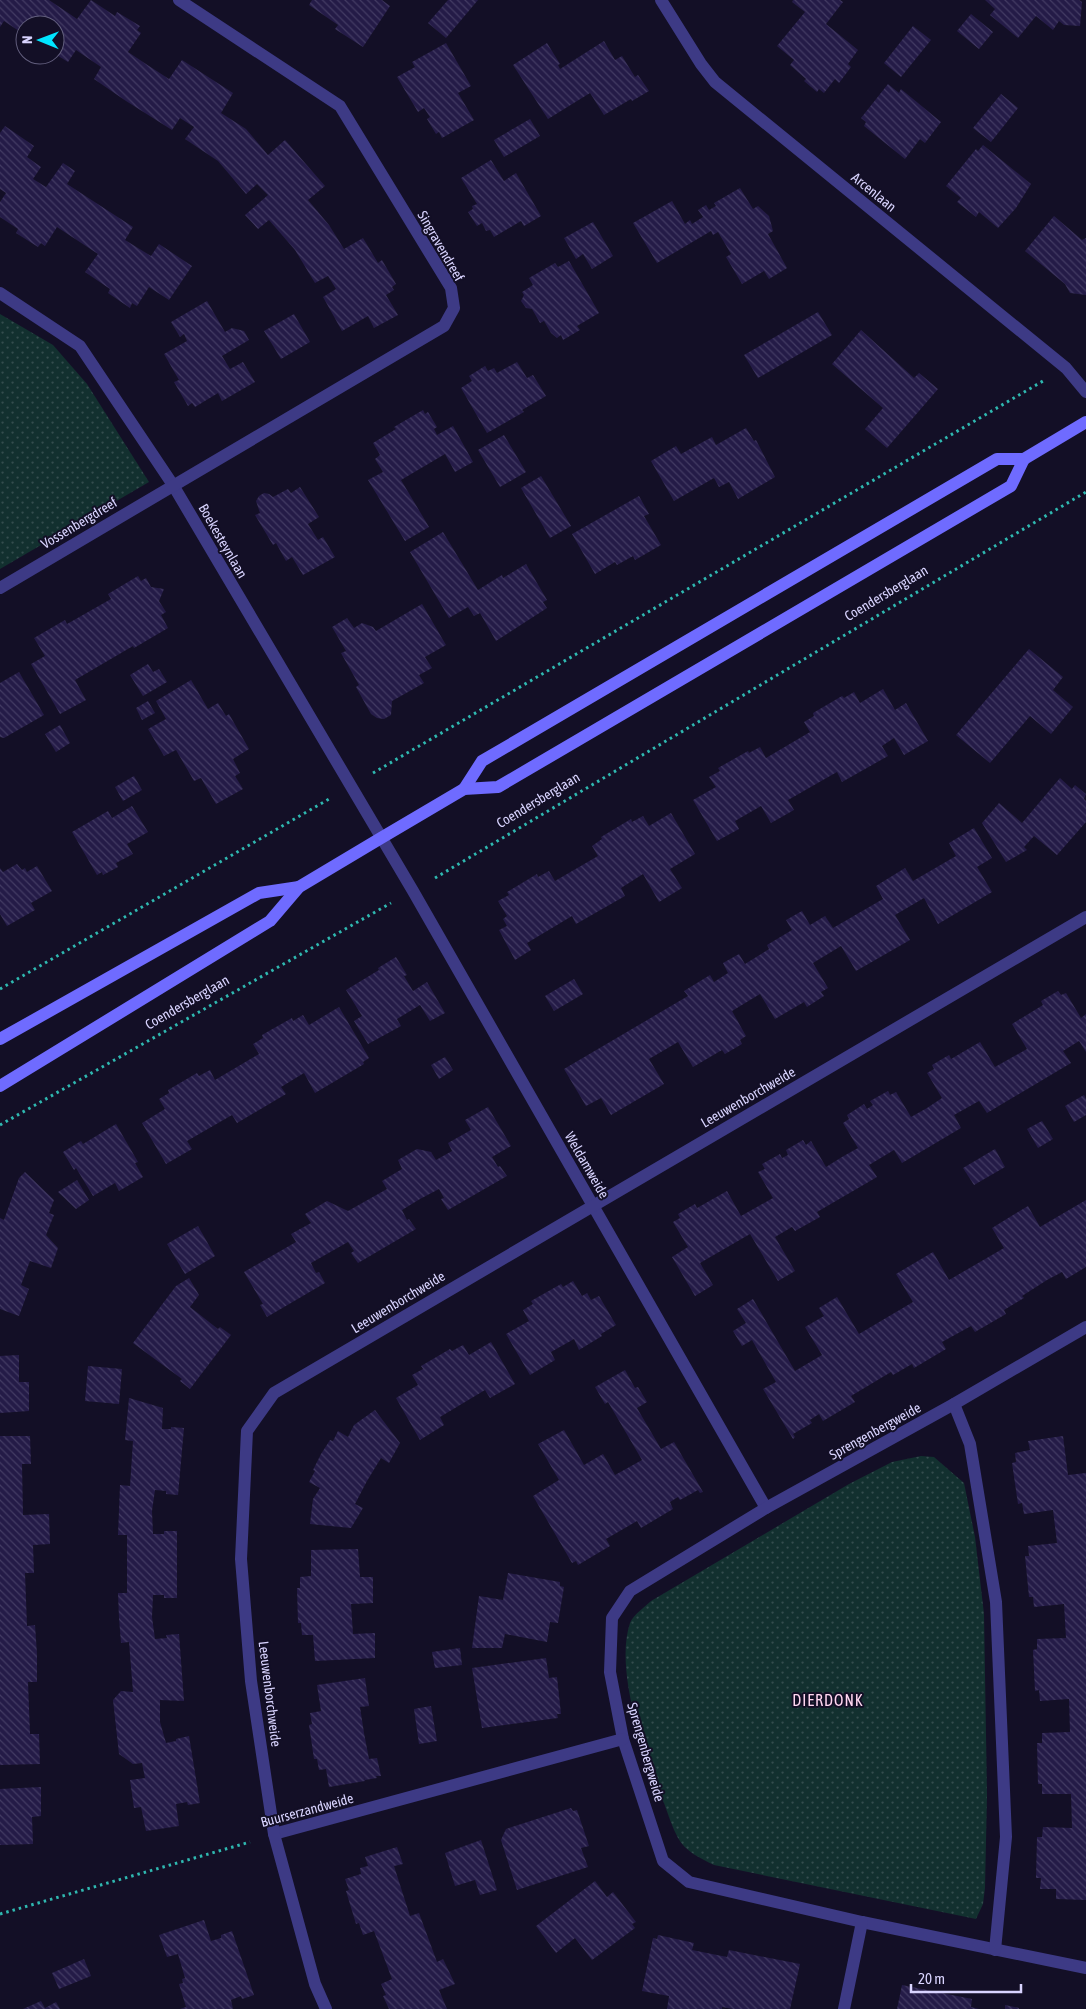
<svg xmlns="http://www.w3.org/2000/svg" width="1086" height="2009" font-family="'Asap Condensed',sans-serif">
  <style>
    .grass { fill: url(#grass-dots) }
    .building { fill: url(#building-back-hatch) }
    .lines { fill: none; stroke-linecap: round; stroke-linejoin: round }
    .path { stroke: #2fb8b0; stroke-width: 3; stroke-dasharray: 2.5 4; stroke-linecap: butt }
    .street { stroke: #3d3a85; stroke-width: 12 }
    .secondary { stroke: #6f6bff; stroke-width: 12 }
    .labels { text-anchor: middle; stroke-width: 4; stroke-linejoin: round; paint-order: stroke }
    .street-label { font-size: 14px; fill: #d9d4ff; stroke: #130f26 }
    .quarter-label { font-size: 16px; letter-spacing: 1px; fill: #ffd6f0; stroke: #130f26 }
  </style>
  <defs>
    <pattern id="grass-dots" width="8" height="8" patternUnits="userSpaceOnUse" patternTransform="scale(1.25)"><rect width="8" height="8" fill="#12302f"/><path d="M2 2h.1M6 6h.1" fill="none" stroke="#344d4e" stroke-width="1.8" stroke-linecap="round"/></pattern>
    <pattern id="building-back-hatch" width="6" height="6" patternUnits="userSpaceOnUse" patternTransform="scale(1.25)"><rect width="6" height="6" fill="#241b47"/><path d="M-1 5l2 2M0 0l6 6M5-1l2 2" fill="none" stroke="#433b63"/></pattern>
  </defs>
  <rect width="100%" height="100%" fill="#130f26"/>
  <!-- grass -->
  <g class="grass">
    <path d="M0 314 53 345 87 384 149 482 0 569Z"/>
    <path d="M921 1456 934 1457 964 1483 975 1537 984 1614 987 1795 985 1888 983 1904 976 1919 714 1865C700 1858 686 1852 678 1838 672 1827 668 1814 664 1803 645 1757 614 1671 630 1623 633 1615 645 1607 651 1601L849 1484 892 1462Z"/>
  </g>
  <!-- building -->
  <g class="building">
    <path d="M0 0H49L77 19 91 0 115 16 117 12 140 26 137 30 141 33 128 52 149 66 169 79 182 60 233 93 221 113 246 129 268 155 285 140 325 186 308 200 329 225 344 249 363 238 378 263 382 260 396 284 392 287 394 290 386 295 398 315 374 328 368 316 342 331 323 297 336 289 328 276 315 283 295 250 269 220 258 229 245 215 268 195 257 184 246 194 218 161 185 139 194 127 180 118 172 130 126 101 94 79 101 67 76 50 68 62 55 54V25H25V35L4 21 0 27Z"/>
    <path d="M312 0H382L390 6 363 47 335 29 338 25 309 5Z"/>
    <path d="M448 0H478L446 38 428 23Z"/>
    <path d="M793 0H840L843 2 826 24 858 50 848 64 851 67 839 83 835 79 824 93 819 89 817 92 804 81 806 79 790 65 794 60 777 46 805 12 792 2Z"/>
    <path d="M985 0H1079L1082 2 1080 26 1064 25 1059 21 1053 30 1036 16 1018 38 990 15 995 9Z"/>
    <path d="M971 14 993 32 979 49 957 31Z"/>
    <path d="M913 26 931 40 901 77 884 63Z"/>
    <path d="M604 41 615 60 622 56 635 77 638 75 649 91 632 101 631 99 604 115 590 93 548 119 513 65 547 43 560 64 558 65 560 69Z"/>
    <path d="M446 43 471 86 458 93 474 120 442 138 439 132 436 134 427 119 430 117 424 108 418 112 397 77 415 67 412 62Z"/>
    <path d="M888 84 899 93 901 89 941 122 925 143 920 139 905 159 864 126 866 122 861 118Z"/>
    <path d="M1001 94 1018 108 991 142 973 128Z"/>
    <path d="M530 119 540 136 504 157 494 140Z"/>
    <path d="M5 126 34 146 27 157 41 167 33 179 46 187 63 163 75 171 67 184 133 227 125 240 151 256 159 244 192 266 169 300 149 287 137 306 132 303 130 308 108 293 110 289 85 272 98 254 57 227 45 246 41 243 38 247 16 233 18 229 0 217V202L6 193 0 189V133Z"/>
    <path d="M983 145 1031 184 1016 208 998 228 979 212 976 217 957 202 961 198 946 186 976 149 978 151Z"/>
    <path d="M491 160 504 181 516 173 541 216 524 226 521 221 494 237 490 230 486 231 482 223 477 226 468 212 473 209 472 206 477 204 461 178Z"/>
    <path d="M740 188 753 209 758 206 769 216 773 231 768 234 787 268 769 279 764 271 742 284 726 257 731 254 718 232 713 235 711 231 657 263 633 223 672 201 685 224 690 220 692 224 703 217 698 210 706 205 709 210 716 206 714 203Z"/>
    <path d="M1054 216 1082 240 1086 238V295L1070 293 1065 284 1025 251Z"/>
    <path d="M593 222 613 256 592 269 583 254 576 259 564 238Z"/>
    <path d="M569 261 599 313 577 326 580 330 563 340 561 335 557 338 551 333 544 321 540 323 532 309 526 308 521 301 524 295 522 292 533 285 529 278 555 263 558 267Z"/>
    <path d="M207 301 225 332 232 328 244 331 249 340 222 356 230 369 243 362 255 382 222 401 218 393 195 407 192 403 188 406 174 382 179 380 164 354 187 341 184 334 180 337 171 322Z"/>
    <path d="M818 312 832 335 758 378 744 355Z"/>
    <path d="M294 314 310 342 281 359 264 331Z"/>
    <path d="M861 330 914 378 919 373 938 389 887 448 865 429 883 408 832 364Z"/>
    <path d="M517 362 527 378 533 375 546 396 522 410 524 412 487 433 461 388 472 381 469 376 485 366 488 371 494 368 497 373Z"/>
    <path d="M423 410 425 414 428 412 437 427 434 429 437 435 453 426 473 462 455 472 445 454 401 480 429 527 405 541 368 480 383 472 375 459 380 455 373 443 396 429 394 427Z"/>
    <path d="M746 428 754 441 756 440 775 477 738 499 729 482 719 487 714 478 674 501 651 461 676 446 681 454 712 437 716 445Z"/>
    <path d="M504 435 526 472 500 487 478 450Z"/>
    <path d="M541 476 571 526 550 538 521 488Z"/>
    <path d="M300 487 319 517 308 524 318 540 323 537 335 557 303 575 292 557 286 561 276 543 273 545 255 515 260 513 256 501 259 496 264 493 269 494 273 497 288 489 291 493Z"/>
    <path d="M639 496 649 514 644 516 661 545 635 560 633 556 617 565 615 562 595 574 572 534Z"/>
    <path d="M443 532 478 590 502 575 503 578 526 564 547 600 543 602 547 608 496 641 480 613 474 616 468 607 449 618 410 552Z"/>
    <path d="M138 576 141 581 146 578 151 587 164 589 159 601 166 612 161 615 168 628 134 648 133 646 75 680 86 700 60 714 31 664 45 656 34 638 65 620 67 624 111 599 108 594Z"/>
    <path d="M422 604 446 645 425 657 432 668 419 675 424 683 392 701 391 715 384 719 377 718 371 714 356 687 359 685 341 653 346 651 332 627 347 618 354 628 362 623 373 627 376 631Z"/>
    <path d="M1029 649 1063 677 1053 690 1073 707 1051 734 1030 716 990 763 956 735Z"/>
    <path d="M148 664 153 672 159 669 167 682 143 696 130 675Z"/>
    <path d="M19 672 44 715 4 738 0 737V683Z"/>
    <path d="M191 680 208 709 218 703 226 716 229 714 249 749 233 759 240 773 235 776 243 789 216 804 201 778 194 781 176 750 164 756 148 729 166 719 156 701Z"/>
    <path d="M883 689 895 710 906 703 928 741 904 755 894 738 882 746 888 756 842 782 837 772 788 800 794 810 771 823 761 806 735 821 739 829 717 841 693 800 716 787 709 777 720 771 718 768 748 751 749 753 760 747 766 758 810 732 804 722 814 716 813 713 842 696 844 698 854 692 860 703Z"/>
    <path d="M148 701 155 713 142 720 136 708Z"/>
    <path d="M60 725 70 743 56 752 45 734Z"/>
    <path d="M134 776 142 790 123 801 115 787Z"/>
    <path d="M1060 778 1072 789 1075 785 1086 794 1084 799 1086 801V822L1057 855 1034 836 1024 847 1027 850 1006 862 982 823 999 803 1022 823Z"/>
    <path d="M132 806 148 832 127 844 133 854 116 863 118 867 103 875 102 872 97 875 72 832 108 811 112 818Z"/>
    <path d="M671 813 695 854 670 869 682 888 659 902 643 874 621 888 625 896 576 924 572 916 527 943 531 950 515 960 499 930 507 926 503 919 507 916 498 901 509 895 507 892 537 874 538 877 549 871 555 881 598 856 592 846 602 839 601 837 631 819 632 822 643 816 649 826Z"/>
    <path d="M974 828 992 858 977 867 992 892 938 924 924 898 895 915 910 940 856 971 841 946 813 963 828 988 821 992 824 996 807 1007 804 1002 775 1019 760 994 732 1011 746 1036 740 1040 742 1044 725 1054 722 1050 693 1067 678 1042 649 1059 664 1084 611 1115 601 1098 586 1106 564 1069 688 996 684 991 710 975 714 982 728 973 723 963 739 954 745 964 769 949 767 945 792 930 786 920 802 911 810 925 825 916 833 928 883 899 876 886 905 868 913 881 956 856 949 843Z"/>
    <path d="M17 864 22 870 25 868 27 872 37 866 52 891 31 903 35 910 7 926 0 914V868L3 872Z"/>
    <path d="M396 957 407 975 404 976 413 991 427 982 445 1013 430 1021 420 1005 397 1019 401 1026 368 1044 354 1021 362 1016 346 990 379 970 378 968Z"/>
    <path d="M574 979 583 994 554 1011 545 996Z"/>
    <path d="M1058 991 1061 995 1066 993 1081 1018 1086 1014V1052L1079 1041 1063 1051 1071 1063 987 1113 979 1101 954 1115 961 1128 902 1163 894 1150 869 1165 877 1177 817 1212 820 1217 795 1231 792 1227 775 1237 795 1271 778 1281 750 1234 700 1263 713 1285 695 1296 672 1257 688 1247 673 1222 680 1218 678 1214 695 1204 697 1208 727 1191 741 1216 773 1198 758 1172 765 1169 762 1164 780 1154 782 1158 788 1155 786 1150 803 1140 806 1145 811 1141 826 1167 842 1157 858 1148 843 1123 849 1119 847 1115 864 1104 867 1109 873 1105 870 1101 888 1091 890 1095 896 1092 911 1117 927 1108 942 1098 927 1073 934 1069 932 1065 949 1055 951 1059 980 1042 995 1067 1027 1049 1012 1024 1043 1005 1041 1001Z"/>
    <path d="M339 1007 369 1058 363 1062 364 1064 315 1093 304 1073 281 1087 286 1094 237 1123 232 1115 187 1141 192 1149 166 1164 142 1123 165 1109 159 1099 169 1093 168 1090 197 1073 199 1076 210 1070 215 1080 259 1054 253 1044 263 1038 262 1035 276 1027 292 1018 293 1021 303 1015 309 1025Z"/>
    <path d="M445 1057 453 1070 439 1079 431 1065Z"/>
    <path d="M1084 1095 1086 1099V1115L1074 1122 1065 1106Z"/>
    <path d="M488 1107 511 1146 492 1157 498 1167 500 1166 507 1176 448 1210 441 1199 444 1198 439 1189 420 1199 402 1210 407 1220 409 1219 416 1229 358 1263 351 1253 354 1251 348 1242 311 1263 316 1273 319 1272 325 1283 267 1317 260 1305 263 1304 244 1272 296 1242 291 1234 311 1223 305 1214 327 1201 348 1211 387 1189 382 1181 402 1169 398 1160 417 1149 431 1152 436 1160 452 1151 448 1143 471 1130 465 1120Z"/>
    <path d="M1042 1121 1053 1139 1038 1148 1027 1129Z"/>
    <path d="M116 1124 138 1162 135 1163 143 1177 119 1191 115 1183 93 1196 76 1168 74 1170 63 1152 81 1141 83 1144Z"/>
    <path d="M995 1149 1005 1167 974 1185 963 1168Z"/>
    <path d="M25 1172 54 1200 49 1213 54 1215 46 1235 58 1248 51 1268 30 1261 21 1285 29 1289 19 1316 0 1309V1218L4 1220 19 1178Z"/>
    <path d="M77 1180 89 1200 76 1209 58 1192Z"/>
    <path d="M1086 1200V1267L1066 1279 1062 1272 1047 1280 1022 1296 1024 1298 1004 1310 1006 1314 975 1332 971 1326 942 1342 946 1349 914 1368 912 1364 893 1375 891 1372 851 1396 855 1402 823 1421 819 1414 810 1420 812 1423 793 1434 795 1437 793 1439 763 1389 776 1382 752 1340 742 1346 733 1331 746 1323 737 1309 753 1299 795 1371 822 1355 805 1327 824 1316 819 1308 837 1297 859 1334 913 1302 896 1274 933 1252 949 1280 1004 1248 992 1228 1028 1206 1040 1227Z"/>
    <path d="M198 1226 215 1256 185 1274 167 1244Z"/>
    <path d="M189 1278 199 1295 190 1307 218 1329 220 1327 231 1335 190 1389 180 1381 182 1379 133 1343 176 1286Z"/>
    <path d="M573 1281 582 1296 587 1293 591 1300 599 1296 616 1325 601 1334 602 1336 579 1350 574 1339 551 1352 555 1360 530 1375 506 1334 529 1321 523 1310 533 1304 531 1301 561 1284 563 1287Z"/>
    <path d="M491 1342 515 1384 490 1398 485 1390 440 1417 444 1425 420 1440 396 1398 418 1385 412 1375 423 1369 421 1366 450 1349 452 1351 463 1345 469 1355Z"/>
    <path d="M19 1355V1382H29V1411L0 1413V1356Z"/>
    <path d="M88 1366 122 1369 119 1404 85 1401Z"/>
    <path d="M625 1370 635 1388 638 1387 647 1402 637 1408 661 1449 674 1442 703 1492 700 1493 698 1490 680 1500 678 1497 670 1502 673 1509 641 1528 637 1521 606 1539 610 1546 578 1565 576 1561 572 1563 533 1496 559 1480 538 1444 564 1430 584 1465 603 1454 615 1475 642 1460 608 1402 605 1404 595 1387Z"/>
    <path d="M129 1398 163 1408 162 1429H171V1427L184 1428 178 1495 166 1494V1491L155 1490 152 1511 153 1534H164V1531H177V1598H164V1595H153L152 1617 155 1639 167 1638 166 1635 179 1634 184 1701 160 1700V1722L166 1743 176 1741V1739L189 1736 200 1803 188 1805 187 1802 176 1804 179 1826 146 1831 141 1807 134 1808 130 1780 145 1778 142 1763 133 1764 119 1754 113 1700 121 1691 133 1692 129 1642 121 1643 119 1618 118 1593H127V1535H118L120 1485 130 1486 133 1441 125 1440Z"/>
    <path d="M375 1410 400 1443 389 1463 381 1458 367 1481 355 1504 363 1508 351 1528 310 1524 313 1499 320 1488 309 1482 315 1471 313 1470 321 1454 330 1440 333 1441 338 1431 348 1437 354 1425Z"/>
    <path d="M0 1436H30L31 1464H22L23 1515 49 1514 50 1544 33 1545 34 1573H25L27 1626 35 1625 37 1654V1682H28L30 1734H39L40 1764 0 1765Z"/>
    <path d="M1063 1436 1068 1475 1086 1473V1900L1056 1899V1889H1040L1041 1878H1036L1037 1837H1042L1043 1827 1072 1828 1071 1794H1042V1784H1038L1037 1743H1042V1733L1070 1732 1069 1699 1040 1701 1039 1690 1035 1691 1033 1650 1037 1649V1639L1066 1638 1064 1604 1034 1607 1033 1597H1029L1025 1556H1029L1028 1546 1057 1543 1053 1510 1024 1514 1022 1503 1018 1504 1012 1463 1016 1462 1015 1453 1030 1450 1028 1441Z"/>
    <path d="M358 1549 360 1577H373V1603L351 1604 353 1634 375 1633V1658L315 1661 313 1635H302L301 1623H298L297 1588H300V1577L311 1576V1550Z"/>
    <path d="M508 1573 560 1582V1586L564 1587 558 1623 550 1622 547 1642 505 1634 502 1648H472L479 1596 503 1600Z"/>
    <path d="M460 1648 462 1665 435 1668 432 1652Z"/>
    <path d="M546 1658 549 1678 557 1677 561 1714H557L558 1718 482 1728 472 1668Z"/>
    <path d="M365 1678 369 1706 360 1707 364 1733 369 1759 377 1758 381 1776H376L377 1778 365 1780 363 1774 365 1781 329 1787 326 1769 319 1770 317 1759H314L309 1725 312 1724 310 1713 321 1711 317 1685Z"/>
    <path d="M431 1706 437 1741 419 1744 414 1709Z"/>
    <path d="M41 1787V1816L32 1817 33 1844 0 1845V1789Z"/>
    <path d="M571 1808 573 1811 577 1810 589 1846 581 1848 588 1867 517 1890 501 1840 506 1829Z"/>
    <path d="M481 1840 497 1890 480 1895 475 1880 455 1886 445 1853Z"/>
    <path d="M397 1847 403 1864 394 1866 410 1916 419 1913 437 1962 443 1959 455 1984 439 1990 447 2009H389L383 1996 386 1995 381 1984 392 1979 374 1931 363 1935 359 1923 356 1924 346 1891 349 1890 345 1879 361 1874 360 1868 368 1866 365 1857Z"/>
    <path d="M595 1881 607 1897 613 1892 636 1922 632 1924 635 1928 592 1960 575 1938 556 1953 536 1926Z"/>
    <path d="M204 1920 211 1941 221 1938V1935L232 1931 254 1995 242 1999 241 1996 231 2000 233 2009H180L186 2007 179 1984 183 1983 182 1979 185 1978 178 1954 167 1957 159 1935Z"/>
    <path d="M658 1935 694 1943 692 1950 727 1957 729 1950 800 1964 790 2009H733L722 2007V2009H667L669 1996 642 1991 653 1938 657 1939Z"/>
    <path d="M84 1959 91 1976 59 1989 52 1973Z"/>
    <path d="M902 1985 972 1999 971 2007 979 2009H897Z"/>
    <path d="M41 2001 45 2008 56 2002 60 2009H23Z"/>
    <path d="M1005 2005 1019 2008V2009H1005Z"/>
  </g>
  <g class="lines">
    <!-- path -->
    <g class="path">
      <path d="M373 773 1043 381"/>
      <path d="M435 878 1086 492"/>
      <path d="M0 989 329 799"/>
      <path d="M0 1125 391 903"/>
      <path d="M0 1914 250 1842"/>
    </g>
    <!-- street -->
    <g class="street">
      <path d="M661 0 701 64 715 82 1066 368 1086 392"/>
      <path d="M0 293 80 346 173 485 413 891 766 1508"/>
      <path d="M0 588 444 326 454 308 451 288 340 106 179 0"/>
      <path d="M1086 1327 954 1404 766 1508 630 1591 612 1618 610 1672 623 1739 663 1861 689 1882 862 1922 1086 1968"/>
      <path d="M954 1404 970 1444 996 1602 1006 1837 995 1950"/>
      <path d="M274 1834 623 1739"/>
      <path d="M326 2009 315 1984 274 1834 251 1681 241 1559 247 1431 274 1393 1086 917"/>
      <path d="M844 2009 862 1922"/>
    </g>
    <!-- secondary -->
    <g class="secondary">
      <path d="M464 789 482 761 997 459H1024L1086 422"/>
      <path d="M0 1039 259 893 299 887"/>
      <path d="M0 1086 270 921 299 887 381 838 464 789 498 787 1011 486 1024 459"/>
    </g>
  </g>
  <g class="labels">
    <!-- street labels -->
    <g class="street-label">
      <text transform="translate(874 192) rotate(39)" y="5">Arcenlaan</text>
      <text transform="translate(441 246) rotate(60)" y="5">Singravendreef</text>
      <text transform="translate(79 523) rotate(-31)" y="5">Vossenbergdreef</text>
      <text transform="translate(223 541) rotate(60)" y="5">Boekesteynlaan</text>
      <text transform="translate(886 593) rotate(-31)" y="5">Coendersberglaan</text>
      <text transform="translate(538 800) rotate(-31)" y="5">Coendersberglaan</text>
      <text transform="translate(187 1002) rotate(-30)" y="5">Coendersberglaan</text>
      <text transform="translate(748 1097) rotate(-30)" y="5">Leeuwenborchweide</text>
      <text transform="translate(587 1165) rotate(60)" y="5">Weldamweide</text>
      <text transform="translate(398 1302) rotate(-31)" y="5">Leeuwenborchweide</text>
      <text transform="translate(875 1431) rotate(-29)" y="5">Sprengenbergweide</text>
      <text transform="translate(270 1694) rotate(83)" y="5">Leeuwenborchweide</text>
      <text transform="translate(646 1752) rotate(74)" y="5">Sprengenbergweide</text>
      <text transform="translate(307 1810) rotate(-15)" y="5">Buurserzandweide</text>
    </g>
    <!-- quarter labels -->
    <g class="quarter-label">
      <text x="828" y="1706">DIERDONK</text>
    </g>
  </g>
  <!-- north arrow -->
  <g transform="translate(40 40) rotate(271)"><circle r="24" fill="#130f26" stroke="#625e7d"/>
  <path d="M0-4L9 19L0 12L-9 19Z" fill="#00e5ff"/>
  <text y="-8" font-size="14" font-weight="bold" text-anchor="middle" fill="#d9d4ff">N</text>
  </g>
  <!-- scale -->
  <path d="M911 1984v8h110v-8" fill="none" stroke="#d9d4ff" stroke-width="2.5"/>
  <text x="918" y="1984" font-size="15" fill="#d9d4ff" stroke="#130f26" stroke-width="4" paint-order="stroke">20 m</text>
</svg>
